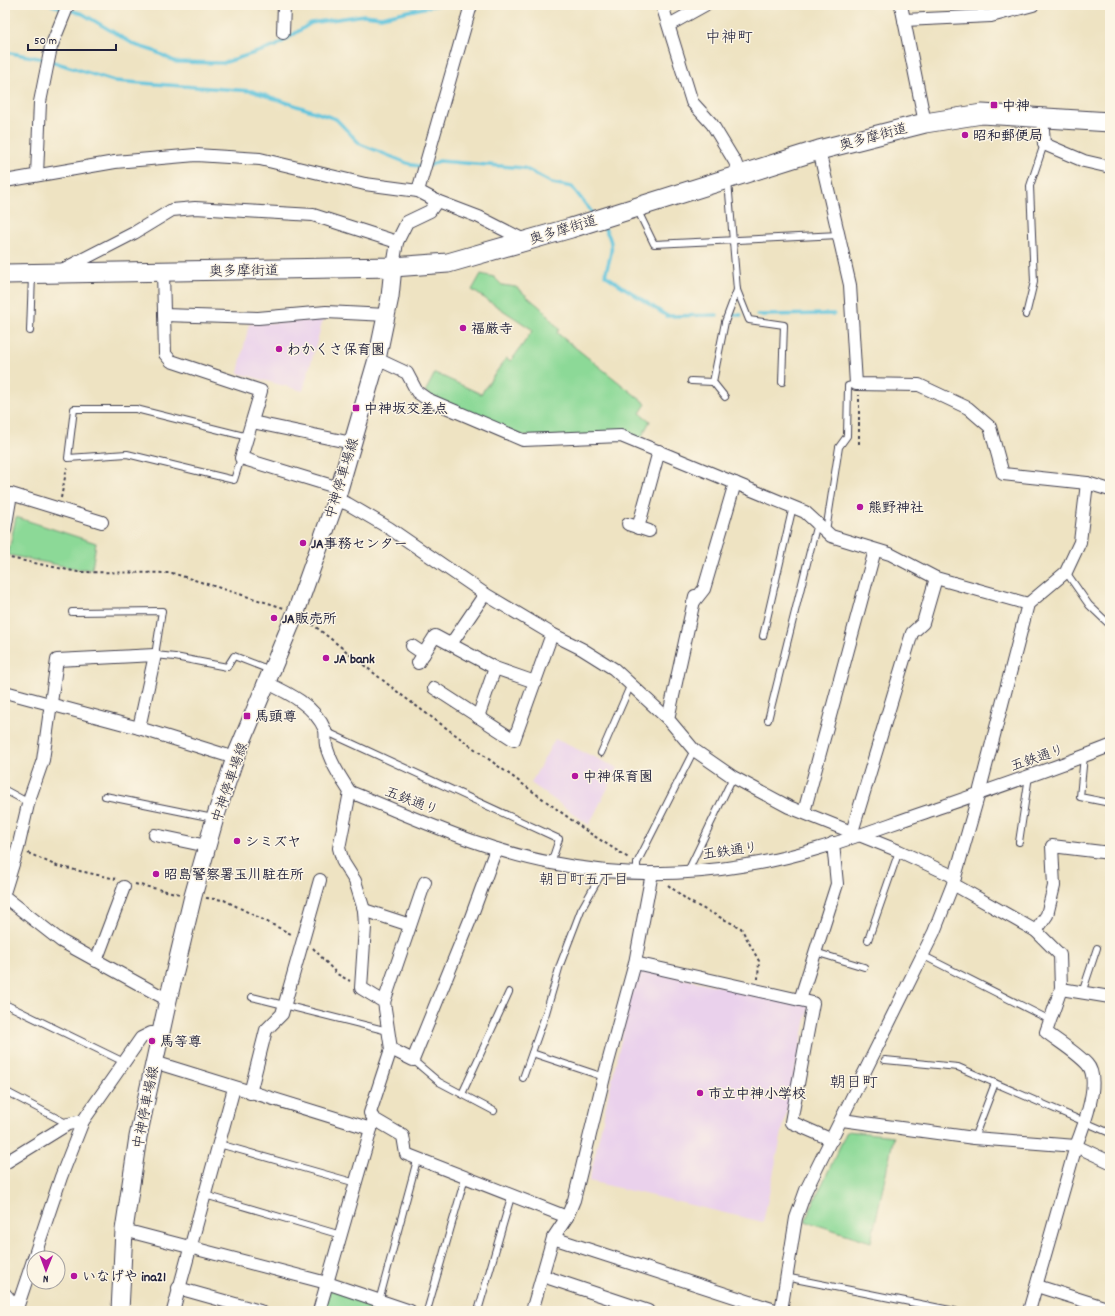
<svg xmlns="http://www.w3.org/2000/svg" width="1115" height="1316" font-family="Dekko,'Klee One',sans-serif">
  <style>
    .built { fill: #ead1ec }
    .green { fill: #8cd997; stroke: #577e69 }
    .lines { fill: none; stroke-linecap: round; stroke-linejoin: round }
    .stream { stroke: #60c4dd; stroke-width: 3.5 }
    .lane-casing { stroke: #413f4f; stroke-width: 8 }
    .street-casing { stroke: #413f4f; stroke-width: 14 }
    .secondary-casing { stroke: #413f4f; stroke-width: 19 }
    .primary-casing { stroke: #413f4f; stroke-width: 21 }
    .path { stroke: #413f4f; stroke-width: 2; stroke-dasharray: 3 3; stroke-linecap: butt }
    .lane { stroke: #fff; stroke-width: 6 }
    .street { stroke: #fff; stroke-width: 12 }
    .secondary { stroke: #fff; stroke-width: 17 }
    .primary { stroke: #fff; stroke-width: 19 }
    .poi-dot { fill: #b5179e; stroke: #fcf5e5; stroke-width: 1.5 }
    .labels { text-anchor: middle; stroke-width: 3; stroke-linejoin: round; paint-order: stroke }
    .poi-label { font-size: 14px; font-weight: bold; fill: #22223b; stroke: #fcf5e5; text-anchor: start }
    .street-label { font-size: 14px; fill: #22223b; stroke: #fcf5e5 }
    .neighbourhood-label { font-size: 15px; fill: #22223b; stroke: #fcf5e5 }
    .quarter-label { font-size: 16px; fill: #22223b; stroke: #fcf5e5 }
  </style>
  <rect width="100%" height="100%" fill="#fcf5e5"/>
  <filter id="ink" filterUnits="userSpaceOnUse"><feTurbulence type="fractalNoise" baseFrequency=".025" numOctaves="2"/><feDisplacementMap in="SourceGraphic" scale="8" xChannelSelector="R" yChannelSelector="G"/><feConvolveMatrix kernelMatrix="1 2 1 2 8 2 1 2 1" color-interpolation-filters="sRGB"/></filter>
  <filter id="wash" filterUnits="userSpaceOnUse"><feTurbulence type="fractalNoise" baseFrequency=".012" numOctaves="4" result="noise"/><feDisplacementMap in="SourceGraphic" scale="16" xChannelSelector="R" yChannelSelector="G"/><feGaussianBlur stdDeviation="0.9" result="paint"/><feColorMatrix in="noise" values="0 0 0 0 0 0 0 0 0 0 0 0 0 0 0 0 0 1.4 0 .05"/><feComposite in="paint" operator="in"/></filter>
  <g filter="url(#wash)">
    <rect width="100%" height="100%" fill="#eee3c2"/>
    <!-- built -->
    <g class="built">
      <path d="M323 320 303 391 238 373 249 324Z"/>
      <path d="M555 739 618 768 589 825 531 783Z"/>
      <path d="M637 969 809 1005 763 1222 589 1181Z"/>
    </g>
    <!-- green -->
    <g class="green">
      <path d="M481 274 494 277 502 285 516 287 541 308 559 329 557 333 646 404 640 413 650 421 640 440 522 436 435 398 425 392 435 373 481 394 506 358 511 361 533 330 472 290Z"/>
      <path d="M16 517 96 543 92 569H78L8 555Z"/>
      <path d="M847 1131 894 1136 871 1242 805 1221Z"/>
      <path d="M331 1286 402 1311H324Z"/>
    </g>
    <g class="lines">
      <!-- stream -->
      <g class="stream">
        <path d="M52 5 83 14 135 45 154 51 176 62 223 63 276 46 311 23 364 15 381 17 437 5"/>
        <path d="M5 52 44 59 114 81 252 91 336 119 360 144 412 165 427 167 439 161 524 168 552 183 572 187 594 215"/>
        <path d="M602 225C617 244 611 254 605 275L667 316 717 315"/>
        <path d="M731 315H741"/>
        <path d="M757 315 834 314"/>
      </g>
    </g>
  </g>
  <g filter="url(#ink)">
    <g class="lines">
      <defs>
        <g id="lane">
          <path d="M981 5V16"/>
          <path d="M728 181 737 290 749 320 784 325 782 382"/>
          <path d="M637 209 654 244 839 235"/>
          <path d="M1026 315 1034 282 1030 186 1044 144"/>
          <path d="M30 331 32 275"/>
          <path d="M691 381 713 382 725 397"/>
          <path d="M713 382 725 322 737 290"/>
          <path d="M241 458 234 480 127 454 68 458 74 409H136L248 437"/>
          <path d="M826 531 839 447 847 436 848 386 856 384"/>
          <path d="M1066 572 1089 605 1110 625"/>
          <path d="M72 612 162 611 155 655 175 657 227 667 234 656 270 670"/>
          <path d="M763 636 793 506"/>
          <path d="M768 720 817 523"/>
          <path d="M325 731 559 839 551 863"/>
          <path d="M601 753 631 684"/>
          <path d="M1084 756 1080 797 1110 803"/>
          <path d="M5 790 29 803"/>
          <path d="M105 796 213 818"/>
          <path d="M1019 842 1029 776"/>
          <path d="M688 871 733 777"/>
          <path d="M637 872V863L694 750"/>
          <path d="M868 940 899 851"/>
          <path d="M815 952 864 967"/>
          <path d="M922 955 1050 1020"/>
          <path d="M1082 993 1097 948"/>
          <path d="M252 997 388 1031"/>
          <path d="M5 1004 124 1062"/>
          <path d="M532 1053 604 1077"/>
          <path d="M413 1060 439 1082 494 1111"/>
          <path d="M885 1060 958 1067 1110 1133"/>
          <path d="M523 1078 546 1013 560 965 581 910 603 871"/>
          <path d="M5 1091 68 1124"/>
          <path d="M462 1094 509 992"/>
          <path d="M974 1138 995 1083"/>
          <path d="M219 1144 356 1183"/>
          <path d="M205 1195 341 1235"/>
          <path d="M785 1277 955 1311"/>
          <path d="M379 1301 417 1160"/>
          <path d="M427 1311 465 1178"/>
          <path d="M478 1311 511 1197"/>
        </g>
        <g id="street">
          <path d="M662 5 692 102 712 124 735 162 740 175"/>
          <path d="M901 5 925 123"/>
          <path d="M904 20 991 16 1033 5"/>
          <path d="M669 25 705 5"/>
          <path d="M283 33 284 5"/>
          <path d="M1042 117 1044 144 1084 161 1110 167"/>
          <path d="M819 150 850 285 856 384 919 385 968 408 990 427 1003 474 1087 483 1110 490"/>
          <path d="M37 175 40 102 51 47 68 5"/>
          <path d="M5 181 115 162 196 155 260 159 365 184 418 191 437 201 479 217 526 241"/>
          <path d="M418 191 471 5"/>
          <path d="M393 267 397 242 407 222 430 211 437 201"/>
          <path d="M62 270 134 233 172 210 195 208 313 215 397 242"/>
          <path d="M163 271 165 354 171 361 261 391 241 458 339 488"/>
          <path d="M164 315 258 318 326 312 387 315"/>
          <path d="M377 359 407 373 417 392 427 399 523 440 621 436 805 512 831 536 890 554 936 578 1028 604"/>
          <path d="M252 422 352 443"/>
          <path d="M336 500 348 504 389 528 485 594 552 634 582 649 614 669 668 719 694 750 733 777 789 807 899 851 955 877"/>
          <path d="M628 524 649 531"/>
          <path d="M638 528 659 451"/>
          <path d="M5 530 11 494 102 522"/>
          <path d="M693 603 704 589 735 483"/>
          <path d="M451 644 485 594"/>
          <path d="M412 646 424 654"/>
          <path d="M418 663 435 636 495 668 535 682"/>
          <path d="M267 683C289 693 315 706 325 730 326 735 325 741 326 745 330 762 341 778 350 792L339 848 343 862 355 881 364 910 365 927 361 988 384 1002 391 1049 370 1113 374 1119 403 1136 406 1154 567 1217"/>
          <path d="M434 688 514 740 552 634"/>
          <path d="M5 692 139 728 235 758"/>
          <path d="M478 717 495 668"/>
          <path d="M668 719 695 596"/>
          <path d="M350 792C416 818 482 850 552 863 616 876 683 876 747 865 808 856 867 832 926 812 987 791 1049 770 1110 746"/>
          <path d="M804 812 875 550"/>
          <path d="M852 832 912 633 923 623 936 578"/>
          <path d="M155 835 207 846"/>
          <path d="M953 884 1036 931 1060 955 1061 989 1046 1032C1059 1042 1076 1052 1087 1064 1102 1080 1083 1128 1076 1146L1029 1311"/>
          <path d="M5 890 18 848 29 800 43 760 57 660 155 655 139 728"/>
          <path d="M5 897 61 941 168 1000"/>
          <path d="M364 910 410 925"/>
          <path d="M1036 931 1047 915 1054 886 1052 846 1110 853"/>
          <path d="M96 961 124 887"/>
          <path d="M635 963 813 1003 791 1122 832 1140"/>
          <path d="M1061 989 1110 997"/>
          <path d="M800 1000 837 884 833 843"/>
          <path d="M384 1002 425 882"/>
          <path d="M391 1049 413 1060 470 920 496 849"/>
          <path d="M154 1062 371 1129"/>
          <path d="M250 1093 266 1030 282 1014 320 880"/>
          <path d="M842 1120 974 1138 1076 1146 1110 1162"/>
          <path d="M5 1163 68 1124 83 1121"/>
          <path d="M124 1230 327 1283 410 1311"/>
          <path d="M553 1238 778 1311"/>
          <path d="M543 1276 648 1311"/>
          <path d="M1037 1286 1110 1309"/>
          <path d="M178 1288 260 1311"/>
          <path d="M5 1294 17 1308"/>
          <path d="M16 1311 61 1177 83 1121 141 1038 151 1033H160"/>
          <path d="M173 1311 234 1088"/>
          <path d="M319 1311 373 1122"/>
          <path d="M532 1311 553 1238 567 1217 574 1200 604 1077 635 963 652 873"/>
          <path d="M781 1311 796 1218 806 1190 934 932 953 884 979 793 1028 604 1066 572 1080 542 1087 483"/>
        </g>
        <path id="secondary" d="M120 1311 124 1230 138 1137 168 1000 193 896 215 818 235 758 296 612 336 500 377 359 390 297 393 267"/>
        <path id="primary" d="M5 274 393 267 448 263 571 228 819 150 925 123 982 114 1110 122"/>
      </defs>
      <!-- lane casing -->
      <use href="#lane" class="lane-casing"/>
      <!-- street casing -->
      <use href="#street" class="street-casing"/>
      <!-- secondary casing -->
      <use href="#secondary" class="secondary-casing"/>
      <!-- primary casing -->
      <use href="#primary" class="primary-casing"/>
      <!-- path -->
      <g class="path">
        <path d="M859 444V395"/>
        <path d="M61 498 67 467"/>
        <path d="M5 557 78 572 172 573 284 608"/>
        <path d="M307 620 404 697 588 832 630 859"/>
        <path d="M28 853 57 866 116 879"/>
        <path d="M135 884 180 894"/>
        <path d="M668 885 690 902 741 928 759 961 758 979"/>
        <path d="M206 898 224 900 293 935"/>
        <path d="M313 948 337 974 350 981"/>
      </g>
      <!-- lane -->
      <use href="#lane" class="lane"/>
      <!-- street -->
      <use href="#street" class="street"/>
      <!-- secondary -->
      <use href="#secondary" class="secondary"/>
      <!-- primary -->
      <use href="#primary" class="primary"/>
    </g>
  </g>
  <!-- markers -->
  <g class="poi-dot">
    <rect x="990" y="101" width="8" height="8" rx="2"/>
    <circle cx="965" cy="135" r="4"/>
    <circle cx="463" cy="328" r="4"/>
    <circle cx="279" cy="349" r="4"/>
    <rect x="352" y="404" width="8" height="8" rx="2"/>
    <circle cx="860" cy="507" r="4"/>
    <circle cx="303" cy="543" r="4"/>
    <circle cx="274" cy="618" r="4"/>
    <circle cx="326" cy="658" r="4"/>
    <rect x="243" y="712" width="8" height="8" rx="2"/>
    <circle cx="575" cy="776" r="4"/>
    <circle cx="237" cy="841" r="4"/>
    <circle cx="156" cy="874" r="4"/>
    <circle cx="152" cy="1041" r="4"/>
    <circle cx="700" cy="1093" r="4"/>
    <circle cx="74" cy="1276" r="4"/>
  </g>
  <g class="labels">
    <!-- poi labels -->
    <g class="poi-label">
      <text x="1002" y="110">中神</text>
      <text x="973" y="140">昭和郵便局</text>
      <text x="471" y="333">福厳寺</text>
      <text x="287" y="354">わかくさ保育園</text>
      <text x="364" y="413">中神坂交差点</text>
      <text x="868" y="512">熊野神社</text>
      <text x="311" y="548">JA事務センター</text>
      <text x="282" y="623">JA販売所</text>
      <text x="334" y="663">JA bank</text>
      <text x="255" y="721">馬頭尊</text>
      <text x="583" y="781">中神保育園</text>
      <text x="245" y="846">シミズヤ</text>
      <text x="164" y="879">昭島警察署玉川駐在所</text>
      <text x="160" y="1046">馬等尊</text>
      <text x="708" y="1098">市立中神小学校</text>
      <text x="82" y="1281">いなげや ina21</text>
    </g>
    <!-- street labels -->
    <g class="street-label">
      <text transform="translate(873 136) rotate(-15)" y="5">奥多摩街道</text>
      <text transform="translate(563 229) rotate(-17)" y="5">奥多摩街道</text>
      <text transform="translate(244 270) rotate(-1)" y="5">奥多摩街道</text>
      <text transform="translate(341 478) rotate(-73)" y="5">中神停車場線</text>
      <text transform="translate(1037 757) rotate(-19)" y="5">五鉄通り</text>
      <text transform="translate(229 782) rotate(-71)" y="5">中神停車場線</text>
      <text transform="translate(412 800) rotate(21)" y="5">五鉄通り</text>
      <text transform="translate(730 850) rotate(-8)" y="5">五鉄通り</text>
      <text transform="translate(145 1107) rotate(-79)" y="5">中神停車場線</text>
    </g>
    <!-- neighbourhood labels -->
    <g class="neighbourhood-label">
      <text x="584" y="884">朝日町五丁目</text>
    </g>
    <!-- quarter labels -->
    <g class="quarter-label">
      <text x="729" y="42">中神町</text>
      <text x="854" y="1087">朝日町</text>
    </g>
  </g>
  <!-- margin -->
  <rect width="1115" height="1316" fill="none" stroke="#fcf5e5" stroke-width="20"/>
  <!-- north arrow -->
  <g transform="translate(46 1270) rotate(181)"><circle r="19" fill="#fcf5e5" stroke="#a5a1a1"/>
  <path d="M0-3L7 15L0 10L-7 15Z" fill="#b5179e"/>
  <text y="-6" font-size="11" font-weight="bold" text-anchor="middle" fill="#22223b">N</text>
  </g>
  <!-- scale -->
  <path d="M28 44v6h88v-6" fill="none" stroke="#22223b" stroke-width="2"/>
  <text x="34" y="44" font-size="12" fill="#22223b" stroke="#fcf5e5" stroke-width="3" paint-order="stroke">50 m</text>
</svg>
